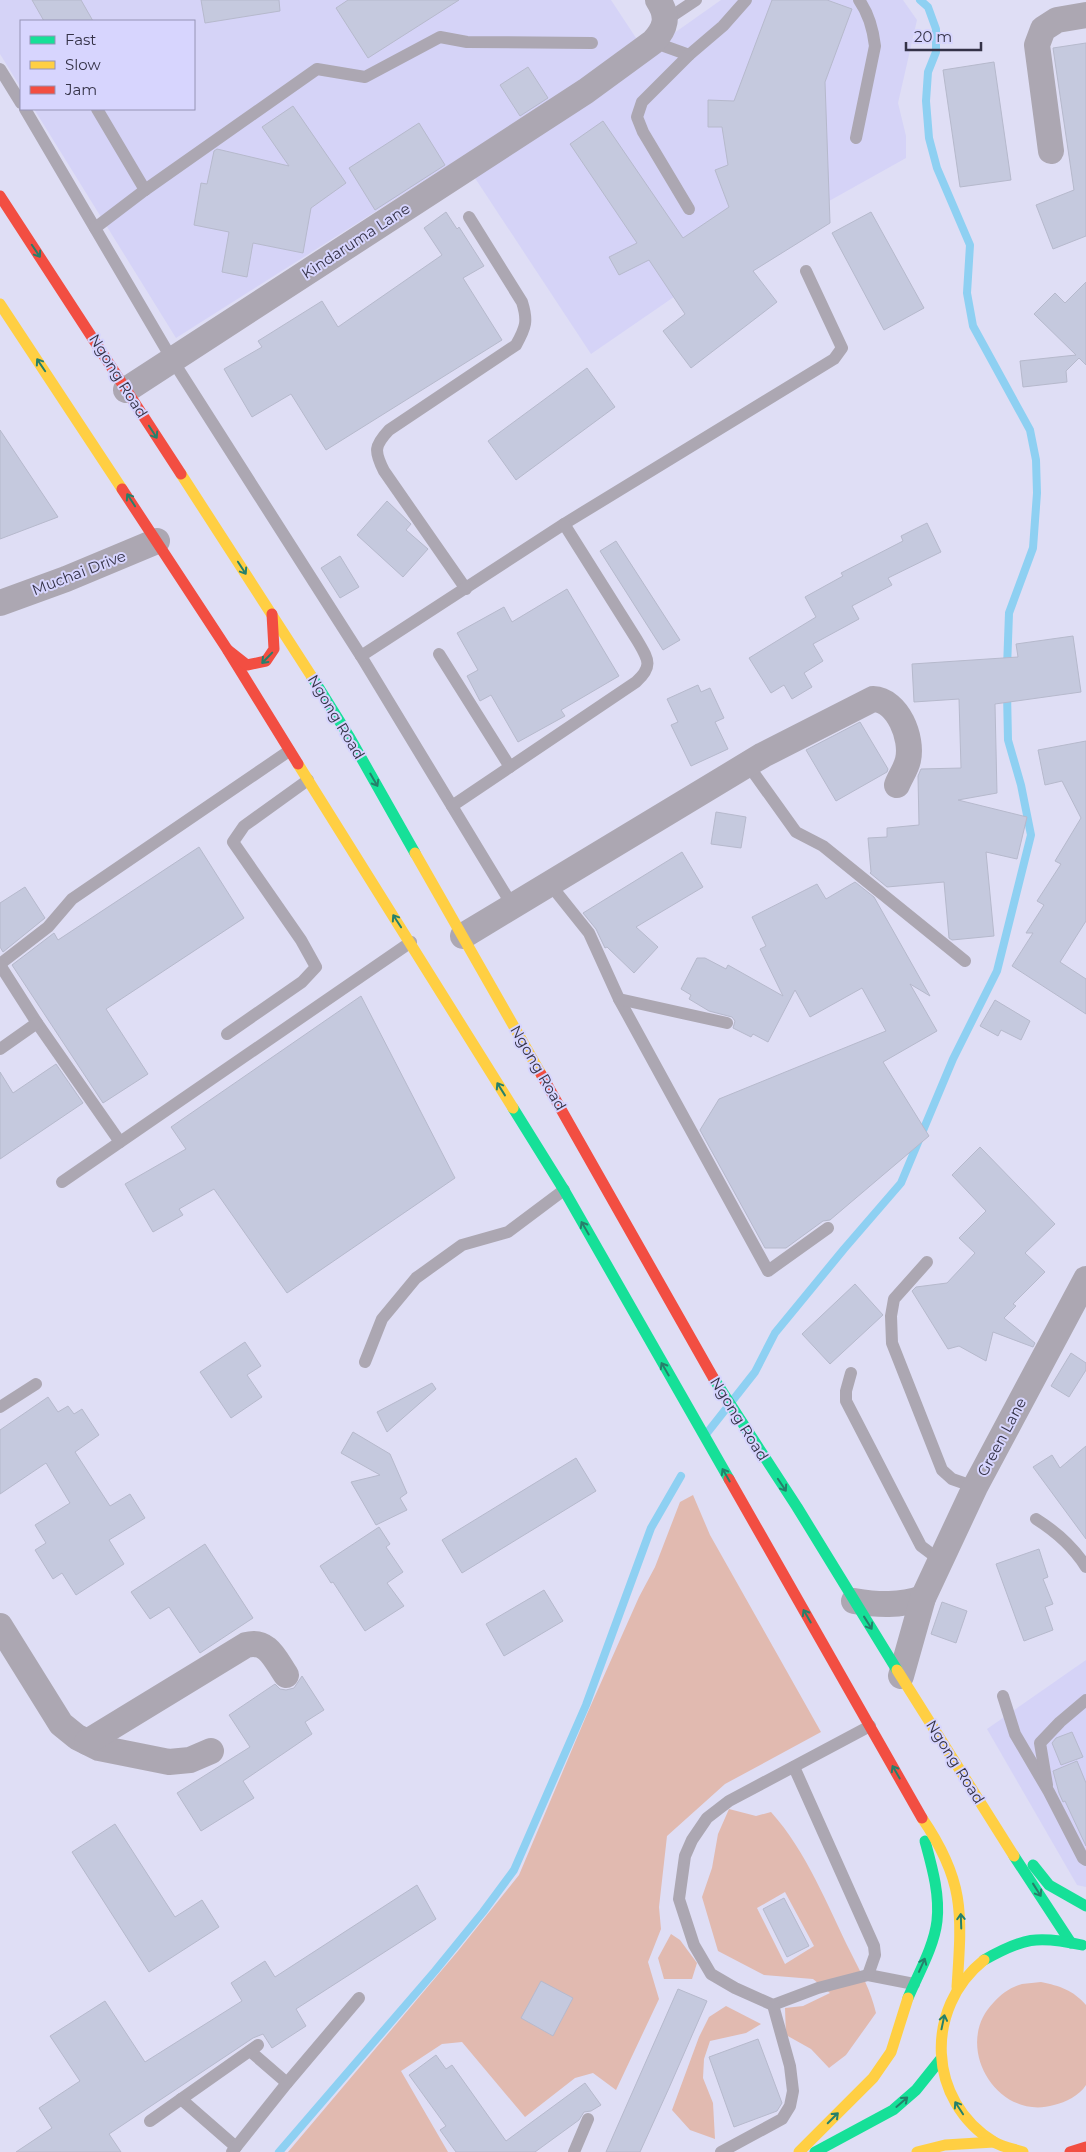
<svg xmlns="http://www.w3.org/2000/svg" width="1086" height="2152" font-family="Montserrat,sans-serif">
  <style>
    .built { fill: #d5d3f7 }
    .green { fill: #e1bab0; fill-rule: evenodd }
    .lines { fill: none; stroke-linecap: round; stroke-linejoin: round }
    .stream { stroke: #8ed0f2; stroke-width: 8 }
    .building { fill: #c5c9de; stroke: #b6b9cc }
    .lane { stroke: #aca7b2; stroke-width: 12 }
    .street { stroke: #aca7b2; stroke-width: 26 }
    .fast { stroke: #16e098; stroke-width: 11 }
    .slow { stroke: #ffcf43; stroke-width: 11 }
    .jam { stroke: #f24e42; stroke-width: 11 }
    .oneway { stroke: #26806b }
    .labels { text-anchor: middle; stroke-width: 4; stroke-linejoin: round; paint-order: stroke }
    .street-label { font-size: 15px; fill: #343247; stroke: #d7d5fe }
  </style>
  <rect width="100%" height="100%" fill="#dfdef5"/>
  <!-- built -->
  <g class="built">
    <path d="M0 0H611L640 44 176 338 34 109H194V21H21V88L0 54Z"/>
    <path d="M721 0H903L917 20 898 103 906 136V158L745 248 591 354 473 175Z"/>
    <path d="M1086 1660V1887L1077 1885 987 1729Z"/>
  </g>
  <!-- green -->
  <g class="green">
    <path d="M693 1495 710 1535 821 1732 725 1784 667 1836 659 1907 661 1929 648 1962 659 1999 616 2090 593 2073 575 2078 525 2117 462 2042 442 2044 401 2071 448 2152H288L458 1951 519 1875 587 1714 639 1597 655 1567 680 1502Z"/>
    <path d="M729 1809 756 1816 771 1812C807 1852 827 1905 851 1953 861 1973 871 1991 876 2013L846 2055 829 2068 811 2049 786 2035 785 2008 803 2006 830 1993 813 1979 764 1975 718 1951 702 1897 712 1868 718 1834ZM785 1892 814 1946 785 1964 757 1908Z"/>
    <path d="M671 1934 680 1940 697 1963 692 1979H664L658 1958Z"/>
    <path d="M1041 1982C1060 1986 1073 1990 1086 2005V2085C1079 2096 1066 2102 1054 2105 997 2122 951 2045 994 2002 1001 1994 1011 1987 1022 1984 1028 1983 1035 1983 1041 1982Z"/>
    <path d="M726 2006 761 2024 746 2033 710 2041 704 2059 703 2078 713 2103 715 2139 690 2130 672 2110 699 2037 709 2017Z"/>
  </g>
  <g class="lines">
    <!-- stream -->
    <g class="stream">
      <path d="M920 0 928 7 936 29V52L928 72 926 101 929 138 937 168 970 245 967 293 973 326 1030 430 1036 460 1037 493 1033 548 1009 613 1007 668"/>
      <path d="M707 1433 755 1372 775 1333 844 1249 901 1183 953 1059 997 971 1031 835 1021 785 1008 740 1007 692"/>
      <path d="M279 2152 435 1971 483 1912 514 1870 586 1705 651 1528 681 1476"/>
    </g>
  </g>
  <!-- building -->
  <g class="building">
    <path d="M32 0H81L93 21H44Z"/>
    <path d="M201 0H279L280 11 205 23Z"/>
    <path d="M348 0H459L368 58 336 8Z"/>
    <path d="M772 0H827L852 9 825 82 830 223 753 271 777 302 691 368 663 331 685 314 649 260 619 275 609 257 637 243 570 144 603 121 683 238 729 207 715 170 728 165 722 127H708V100L734 101Z"/>
    <path d="M1086 43V236L1053 249 1036 205 1074 190 1053 48Z"/>
    <path d="M994 62 1011 180 960 187 943 70Z"/>
    <path d="M528 67 548 98 520 116 500 85Z"/>
    <path d="M293 106 346 183 311 208 303 253 253 243 247 277 222 272 229 232 194 225 201 183 207 184 214 151 217 149 289 166 262 127Z"/>
    <path d="M419 123 445 165 375 210 349 168Z"/>
    <path d="M446 212 457 229 459 227 484 266 463 278 502 340 326 450 291 394 252 417 224 369 262 347 258 341 322 301 338 327 442 255 424 228Z"/>
    <path d="M871 212 924 308 884 330 832 233Z"/>
    <path d="M1086 282V365L1079 358 1066 371 1067 382 1023 387 1020 361 1076 355 1034 314 1055 293 1065 303Z"/>
    <path d="M587 368 615 407 516 480 488 441Z"/>
    <path d="M0 430 58 517 0 539Z"/>
    <path d="M387 501 411 524 406 530 428 549 403 577 357 535Z"/>
    <path d="M927 523 941 552 888 578 892 585 852 606 859 619 813 644 823 661 804 673 812 687 792 699 784 685 771 693 749 658 816 617 805 597 843 576 841 573 903 541 901 536Z"/>
    <path d="M616 541 680 640 663 650 600 551Z"/>
    <path d="M340 556 359 587 340 598 321 568Z"/>
    <path d="M567 589 619 676 561 710 565 716 518 742 491 695 480 701 467 676 478 670 457 633 504 607 512 622Z"/>
    <path d="M1073 636 1081 692 995 704 997 793 958 800 1027 817 1017 859 986 852 994 936 952 940 949 938 944 882 887 887 870 873 871 872 868 838 887 837V828L919 825 918 776 921 769 961 768 959 699 914 702 912 664 1018 657 1016 644Z"/>
    <path d="M698 685 701 692 710 688 724 718 715 722 728 749 691 766 671 725 678 722 667 699Z"/>
    <path d="M860 722 888 769 887 772 836 801 806 750Z"/>
    <path d="M1086 741V921L1060 962 1086 979V1014L1012 966 1033 933H1026L1044 905 1037 901 1061 864 1055 861 1081 818 1062 781 1045 785 1038 750Z"/>
    <path d="M716 812 746 817 741 848 711 844Z"/>
    <path d="M199 847 244 918 106 1009 148 1074 103 1103 12 965 54 933 58 940Z"/>
    <path d="M682 852 703 887 636 927 658 947 634 973 607 947 605 948 596 929 583 913Z"/>
    <path d="M855 882 874 897 930 996 910 984 937 1031 883 1062 929 1136 830 1220 823 1221 786 1248H765L700 1130 719 1099 886 1031 862 988 810 1017 795 990 768 1042 753 1034 751 1037 733 1028 735 1021 732 1017 709 1011 689 999 691 995 681 989 697 958H705L726 969 728 965 783 996 760 949 766 946 752 917 817 884 826 899Z"/>
    <path d="M25 887 45 918 3 952 0 947V903Z"/>
    <path d="M361 996 455 1178 287 1293 214 1189 179 1209 183 1215 153 1232 125 1184 186 1149 171 1127Z"/>
    <path d="M995 1000 1030 1021 1021 1040 1001 1030 998 1036 980 1026Z"/>
    <path d="M56 1064 83 1103 0 1159V1072L13 1093Z"/>
    <path d="M980 1147 1055 1224 1025 1253 1045 1272 1013 1304 1016 1306 1004 1318 1035 1343 1033 1347 993 1332 986 1361 959 1346 948 1349 912 1291 916 1287 947 1283 975 1253 959 1238 986 1211 952 1175Z"/>
    <path d="M855 1284 883 1315 830 1364 802 1334Z"/>
    <path d="M245 1342 261 1366 247 1375 262 1397 231 1418 200 1372Z"/>
    <path d="M1071 1353 1086 1363V1370L1069 1397 1051 1386Z"/>
    <path d="M432 1383 436 1389 387 1432 377 1412Z"/>
    <path d="M48 1397 58 1412 68 1406 74 1414 82 1409 99 1435 75 1452 110 1506 130 1494 145 1518 109 1540 124 1564 76 1595 62 1573 53 1579 35 1550 46 1543 35 1525 70 1503 46 1463 0 1494V1430Z"/>
    <path d="M353 1432 390 1454 407 1493 400 1498 407 1510 376 1525 351 1482 380 1475 341 1453Z"/>
    <path d="M1086 1446V1539L1033 1467 1052 1455 1060 1468Z"/>
    <path d="M576 1458 596 1491 462 1573 442 1540Z"/>
    <path d="M379 1527 390 1544 386 1547 403 1572 387 1583 404 1606 365 1631 333 1582 331 1583 320 1566Z"/>
    <path d="M205 1544 253 1618 200 1653 169 1607 150 1619 131 1592Z"/>
    <path d="M1039 1549 1048 1577 1043 1579 1053 1604 1045 1607 1053 1630 1024 1641 996 1564Z"/>
    <path d="M544 1590 563 1621 504 1656 486 1624Z"/>
    <path d="M942 1602 967 1611 956 1643 931 1634Z"/>
    <path d="M302 1676 324 1710 305 1722 312 1734 243 1781 254 1798 201 1831 177 1793 250 1747 229 1715 275 1684 280 1689 286 1690 294 1688Z"/>
    <path d="M1072 1732 1083 1757 1061 1765 1052 1743 1056 1738Z"/>
    <path d="M1077 1761 1086 1783V1846L1065 1801 1063 1802 1059 1793 1053 1771Z"/>
    <path d="M115 1824 175 1917 202 1900 219 1927 149 1972 72 1852Z"/>
    <path d="M417 1885 436 1919 296 2009 306 2026 272 2048 263 2034 253 2038 109 2134 121 2152H16L52 2128 39 2108 80 2081 50 2036 105 2001 145 2062 242 2001 231 1983 265 1961 275 1977Z"/>
    <path d="M784 1898 809 1946 787 1957 763 1909Z"/>
    <path d="M541 1981 573 1998 553 2036 521 2018Z"/>
    <path d="M678 1989 707 2001 669 2088 640 2152H606Z"/>
    <path d="M758 2039 782 2103 777 2111 734 2127 709 2057Z"/>
    <path d="M436 2055 446 2069 452 2065 506 2141 585 2083 601 2105 591 2111 584 2112 579 2120 535 2152H456L440 2130 446 2126 409 2075Z"/>
  </g>
  <g class="lines">
    <!-- lane -->
    <g class="lane">
      <path d="M666 20 696 0"/>
      <path d="M653 42 689 55 723 26 746 0"/>
      <path d="M0 69 21 103"/>
      <path d="M25 109 173 361 361 656 512 905"/>
      <path d="M97 109 145 190"/>
      <path d="M856 138 875 46C873 29 869 14 859 0"/>
      <path d="M689 209 643 132 637 117 642 102 689 55"/>
      <path d="M95 228 145 190 317 69 365 77 440 37 467 42 592 43"/>
      <path d="M466 589 384 471C374 451 374 446 389 430L516 345C526 327 528 321 522 302L469 217"/>
      <path d="M439 654 510 767"/>
      <path d="M361 656 564 524 834 359 842 348 806 271"/>
      <path d="M748 765 796 832 823 846 965 961"/>
      <path d="M452 806 636 682C654 666 648 659 637 640L564 524"/>
      <path d="M549 883 589 933 619 999 768 1271 828 1228"/>
      <path d="M0 964 48 927 72 899 289 751"/>
      <path d="M0 965 37 1023 120 1142"/>
      <path d="M619 999 727 1023"/>
      <path d="M227 1034 302 982 316 967 301 940 233 842 244 826 308 780"/>
      <path d="M0 1049 37 1023"/>
      <path d="M62 1182 411 942"/>
      <path d="M927 1262 894 1299 891 1316 892 1343 942 1470 952 1479 975 1487"/>
      <path d="M365 1362 382 1319 416 1278 462 1245 508 1232 564 1190"/>
      <path d="M851 1373 846 1391V1401L921 1546 941 1561"/>
      <path d="M0 1407 36 1384"/>
      <path d="M1036 1519C1055 1531 1074 1548 1086 1567"/>
      <path d="M1003 1696 1015 1734 1049 1792 1083 1858 1086 1860"/>
      <path d="M870 1726 729 1801 707 1818 692 1840 685 1856 679 1899 694 1945 711 1974 735 1988 773 2005 818 1988 868 1975 914 1984"/>
      <path d="M794 1767 874 1946 875 1955 868 1975"/>
      <path d="M1047 1785 1040 1743 1060 1722 1086 1700"/>
      <path d="M250 2051 287 2083"/>
      <path d="M181 2099 236 2147"/>
      <path d="M150 2121 258 2045"/>
      <path d="M232 2152 287 2083 359 1998"/>
      <path d="M574 2152 588 2119"/>
      <path d="M721 2152 782 2119 790 2106 793 2091 790 2066 773 2005"/>
    </g>
    <!-- street -->
    <g class="street">
      <path d="M1051 151 1037 45 1043 29 1057 20 1086 15"/>
      <path d="M126 390 586 91 653 42C666 28 669 17 658 0"/>
      <path d="M0 603 66 579 157 541"/>
      <path d="M463 936 763 755 873 699C898 700 913 738 908 760 906 769 900 777 897 785"/>
      <path d="M854 1601C878 1605 900 1606 923 1598"/>
      <path d="M0 1626 61 1724 77 1737 99 1748 169 1762 190 1760 211 1751"/>
      <path d="M901 1676 923 1598 975 1487 1086 1279"/>
      <path d="M87 1742 246 1645C268 1639 275 1659 286 1675"/>
    </g>
    <!-- fast -->
    <g class="fast">
      <path d="M312 677 350 738 415 853"/>
      <path d="M513 1108 564 1190 729 1479"/>
      <path d="M714 1379 797 1507 897 1670"/>
      <path d="M1014 1856 1071 1943"/>
      <path d="M1033 1865 1049 1885 1086 1906"/>
      <path d="M984 1960C1023 1938 1037 1935 1082 1945"/>
      <path d="M908 1998C918 1974 934 1947 937 1921 940 1894 932 1867 925 1841"/>
      <path d="M815 2152 893 2110 916 2090 940 2060"/>
    </g>
    <!-- slow -->
    <g class="slow">
      <path d="M0 304 122 489"/>
      <path d="M181 474 312 677"/>
      <path d="M298 764 513 1108"/>
      <path d="M415 853 541 1074"/>
      <path d="M897 1670 1014 1856"/>
      <path d="M922 1818C965 1881 962 1913 957 1987"/>
      <path d="M984 1960C924 2008 927 2101 994 2142 1002 2147 1014 2149 1023 2152"/>
      <path d="M799 2152 873 2078 891 2052 908 1998"/>
      <path d="M917 2152 945 2145 994 2142"/>
    </g>
    <!-- jam -->
    <g class="jam">
      <path d="M0 196 181 474"/>
      <path d="M122 489 227 649 298 764"/>
      <path d="M228 650 247 665 266 661 274 649 272 614"/>
      <path d="M541 1074 714 1379"/>
      <path d="M729 1479 922 1818"/>
      <path d="M1070 2152 1086 2147"/>
    </g>
  </g>
  <!-- one-way arrows -->
  <defs><path id="oneway-shaft" d="M-6 0H5M1.5-3L5.5 0L1.5 3" fill="none" stroke-width="1.6" stroke-linecap="round" stroke-linejoin="round" transform="scale(1.25)"/></defs>
  <g class="oneway">
    <use href="#oneway-shaft" transform="translate(36 251) rotate(56)"/>
    <use href="#oneway-shaft" transform="translate(41 365) rotate(-124)"/>
    <use href="#oneway-shaft" transform="translate(153 432) rotate(57)"/>
    <use href="#oneway-shaft" transform="translate(131 500) rotate(-123)"/>
    <use href="#oneway-shaft" transform="translate(242 568) rotate(57)"/>
    <use href="#oneway-shaft" transform="translate(267 658) rotate(134)"/>
    <use href="#oneway-shaft" transform="translate(374 780) rotate(60)"/>
    <use href="#oneway-shaft" transform="translate(397 921) rotate(-123)"/>
    <use href="#oneway-shaft" transform="translate(501 1089) rotate(-122)"/>
    <use href="#oneway-shaft" transform="translate(585 1228) rotate(-120)"/>
    <use href="#oneway-shaft" transform="translate(665 1369) rotate(-120)"/>
    <use href="#oneway-shaft" transform="translate(726 1475) rotate(-120)"/>
    <use href="#oneway-shaft" transform="translate(782 1485) rotate(56)"/>
    <use href="#oneway-shaft" transform="translate(807 1616) rotate(-120)"/>
    <use href="#oneway-shaft" transform="translate(868 1623) rotate(58)"/>
    <use href="#oneway-shaft" transform="translate(896 1772) rotate(-120)"/>
    <use href="#oneway-shaft" transform="translate(1037 1890) rotate(58)"/>
    <use href="#oneway-shaft" transform="translate(961 1921) rotate(-92)"/>
    <use href="#oneway-shaft" transform="translate(922 1965) rotate(-66)"/>
    <use href="#oneway-shaft" transform="translate(943 2022) rotate(-78)"/>
    <use href="#oneway-shaft" transform="translate(902 2102) rotate(-41)"/>
    <use href="#oneway-shaft" transform="translate(959 2108) rotate(-123)"/>
    <use href="#oneway-shaft" transform="translate(833 2118) rotate(-45)"/>
  </g>
  <g class="labels">
    <!-- street labels -->
    <g class="street-label">
      <text transform="translate(356 241) rotate(-33)" y="5">Kindaruma Lane</text>
      <text transform="translate(118 376) rotate(58)" y="5">Ngong Road</text>
      <text transform="translate(79 573) rotate(-21)" y="5">Muchai Drive</text>
      <text transform="translate(336 717) rotate(59)" y="5">Ngong Road</text>
      <text transform="translate(538 1068) rotate(60)" y="5">Ngong Road</text>
      <text transform="translate(739 1419) rotate(58)" y="5">Ngong Road</text>
      <text transform="translate(1002 1437) rotate(-62)" y="5">Green Lane</text>
      <text transform="translate(955 1762) rotate(58)" y="5">Ngong Road</text>
    </g>
  </g>
  <!-- legend -->
  <rect x="20" y="20" width="175" height="90" fill="#d7d5fe" stroke="#9694b5"/>
  <rect x="30" y="36" width="25" height="8" fill="#16e098" stroke="#9694b5"/>
  <text x="65" y="45" font-size="15" fill="#343247">Fast</text>
  <rect x="30" y="61" width="25" height="8" fill="#ffcf43" stroke="#9694b5"/>
  <text x="65" y="70" font-size="15" fill="#343247">Slow</text>
  <rect x="30" y="86" width="25" height="8" fill="#f24e42" stroke="#9694b5"/>
  <text x="65" y="95" font-size="15" fill="#343247">Jam</text>
  <!-- scale -->
  <path d="M906 42v8h75v-8" fill="none" stroke="#343247" stroke-width="2.5"/>
  <text x="914" y="42" font-size="15" fill="#343247" stroke="#d7d5fe" stroke-width="4" paint-order="stroke">20 m</text>
</svg>
